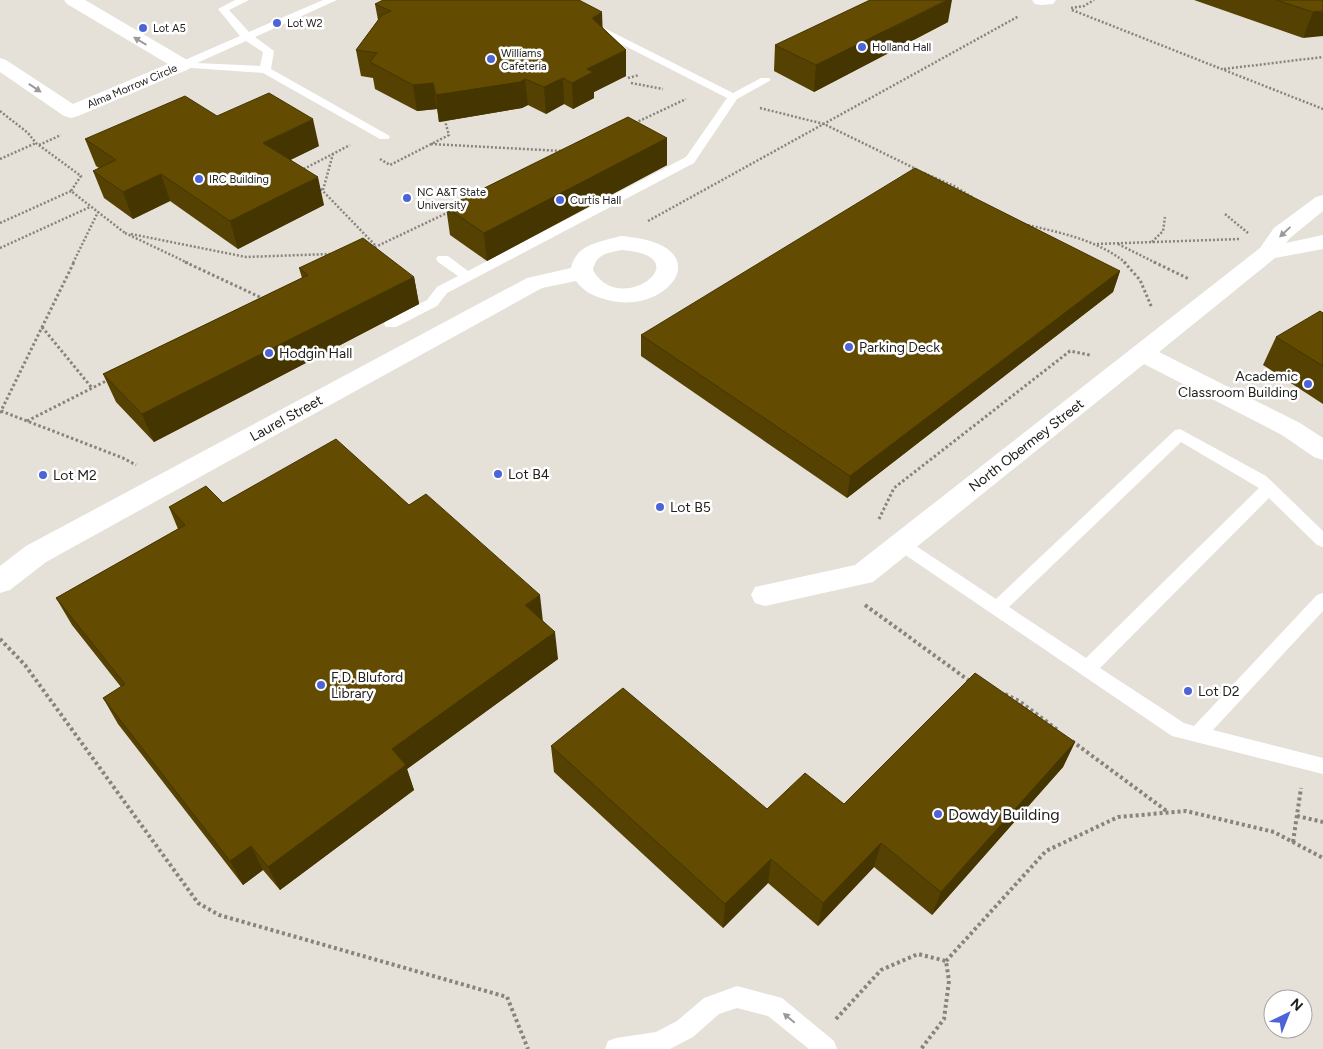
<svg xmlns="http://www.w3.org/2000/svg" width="1323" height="1049" font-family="Figtree,sans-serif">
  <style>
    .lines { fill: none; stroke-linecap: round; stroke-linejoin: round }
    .path-far2 { stroke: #86847d; stroke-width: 2.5; stroke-dasharray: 2 2; stroke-linecap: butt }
    .path-far1 { stroke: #86847d; stroke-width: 3; stroke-dasharray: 2.5 2.5; stroke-linecap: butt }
    .path { stroke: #86847d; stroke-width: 4; stroke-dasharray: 3 3; stroke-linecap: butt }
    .lane { fill: #fff; fill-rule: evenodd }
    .street { fill: #fff; fill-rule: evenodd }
    .wall { fill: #554102 }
    .shaded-wall { fill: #453501 }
    .building { fill: #634c02; stroke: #453501 }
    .oneway { fill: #9c9b99 }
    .poi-dot { fill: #4c64d8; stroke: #fff; stroke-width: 2 }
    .labels { text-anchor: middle; stroke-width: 5; stroke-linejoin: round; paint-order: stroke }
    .far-poi-label { font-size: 11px; fill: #22211d; stroke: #fff; text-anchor: start }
    .far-street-label { font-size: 11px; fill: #22211d; stroke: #fff }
    .poi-label { font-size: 14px; fill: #22211d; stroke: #fff; text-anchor: start }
    .street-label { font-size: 14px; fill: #22211d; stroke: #fff }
    .near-poi-label { font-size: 16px; fill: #22211d; stroke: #fff; text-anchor: start }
  </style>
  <rect width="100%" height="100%" fill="#e5e1d8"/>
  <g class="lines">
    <!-- path-far2 -->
    <g class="path-far2">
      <path d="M1071 8 1084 6 1094 0"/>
      <path d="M1072 10 1323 109"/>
      <path d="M1224 69 1323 57"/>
      <path d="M628 78 639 75"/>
      <path d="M631 83 663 89"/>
      <path d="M760 108 824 124 916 169"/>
      <path d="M0 111 28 133 36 143 81 176 71 191 125 233"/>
      <path d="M635 123 686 99"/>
      <path d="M431 144 562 151"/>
      <path d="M39 145 61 135"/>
      <path d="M0 159 36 143"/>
      <path d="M380 159 390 165 449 135 445 121"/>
      <path d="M300 171 350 145"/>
      <path d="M924 173 954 186 972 197"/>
      <path d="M318 186 376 246"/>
      <path d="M323 190 333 154"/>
      <path d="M1225 214 1248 233"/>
      <path d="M648 221 1019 16"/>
      <path d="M0 223 71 191"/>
      <path d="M1024 224C1060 233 1096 239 1126 263"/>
      <path d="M125 233 188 263"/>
      <path d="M131 234 246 257 330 254"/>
      <path d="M1152 242 1163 231 1165 217"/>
      <path d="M1097 244 1240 239"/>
      <path d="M1118 244 1156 263"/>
      <path d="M0 248 90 207"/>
      <path d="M371 249 449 212"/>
      <path d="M73 263 98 212"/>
    </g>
    <!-- path-far1 -->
    <g class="path-far1">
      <path d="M185 262 264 299"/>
      <path d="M1124 262 1140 280 1152 308"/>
      <path d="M1154 262 1189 279"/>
      <path d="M42 327 92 388"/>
      <path d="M1 411 123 458 136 465"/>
      <path d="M0 413 74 262"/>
      <path d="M27 421 108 380"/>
      <path d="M879 519 894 488 1070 351 1090 355"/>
    </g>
    <!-- path -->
    <g class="path">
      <path d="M865 605 971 682"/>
      <path d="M0 639 25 665 198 903 219 915 507 997 528 1049"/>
      <path d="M1005 694 1019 701 1059 731"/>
      <path d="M1072 741 1168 812"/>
      <path d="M1297 816 1323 822"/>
      <path d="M1293 842 1301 788"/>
      <path d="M946 961 1046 851 1118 817 1186 811 1274 832 1323 858"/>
      <path d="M836 1019 881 970 918 954 946 961 949 981 944 1019 921 1049"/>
    </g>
    <!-- lane -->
    <g class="lane">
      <path d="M235 0H249L229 10 249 32 323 0H337L255 37 274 51 271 69 388 135 390 137 388 139H380L263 73 178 67 177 65 178 63 240 36 218 9ZM246 41 263 52 260 66 197 63Z"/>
      <path d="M590 21 733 93 761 78H769L771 80 737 99 694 163 447 293 437 306 396 327H386L384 324 386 321 427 300 437 287 458 276 438 262 436 259 438 256H448L468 271 686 157 727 98 586 26 585 24Z"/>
      <path d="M1180 429 1266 476 1323 531V547L1317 545 1269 498 1100 668 1184 723 1194 726 1317 595 1323 593V611L1213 730 1323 758V774L1172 736 895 548 893 544 895 540 901 538 907 540 996 599 1175 430ZM1181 442 1259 488 1086 658 1009 607Z"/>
      <path d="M737 986 782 998 834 1041 837 1049H809L768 1016 737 1008 719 1014 693 1037 670 1049H605L608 1041 616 1038 656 1032 677 1021 704 998Z"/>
    </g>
    <!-- street -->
    <g class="street">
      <path d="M64 0H85L189 61 191 65 189 69 78 116 71 118 64 116 0 72V58L6 60 73 104 168 64 67 4Z"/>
      <path d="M1032 0H1056L1053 4 1041 5 1035 4Z"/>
      <path d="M1323 195V211L1290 238 1286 243 1323 235V249L1275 258 1159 352 1300 423 1323 438V460L1314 457 1282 435 1144 364 873 582 765 606 755 603 751 595 755 587 855 565 1260 248 1274 228 1316 197Z"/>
      <path d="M621 236C725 244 667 319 604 299 593 296 583 291 576 281L542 288 46 562 10 590 0 593V566L26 546 527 278 571 268C576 244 600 242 621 236ZM622 250C703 256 619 319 593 270 596 254 607 253 622 250Z"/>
    </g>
  </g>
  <!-- wall -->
  <g class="wall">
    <path d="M1194 0H1323L1303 38Z"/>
    <path d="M375 4 602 27 626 50V76L594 92V98L573 109 564 104 546 114 528 105 522 108 439 122 437 109 417 111 375 89 373 78 361 76 356 50 378 20Z"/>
    <path d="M948 22 814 92 774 71 775 45Z"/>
    <path d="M217 116 319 146 290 160 324 205 238 249 170 201 133 219 104 198 93 171 99 168 96 166 85 139Z"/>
    <path d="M667 138V165L487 261 450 235 446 207Z"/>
    <path d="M299 268 414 277 419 304 154 442 116 402 103 374 302 278Z"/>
    <path d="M1120 271 1113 292 847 498 641 356V335Z"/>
    <path d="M1323 313V404L1263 365 1276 337Z"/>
    <path d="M223 503 409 505 543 621 558 659 407 769 414 790 280 890 263 870 243 885 118 724 103 698 121 687 72 625 56 598 178 529 169 507Z"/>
    <path d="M1075 742 1063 767 932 915 874 867 818 926 768 883 723 928 554 772 551 746 767 809 844 804Z"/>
  </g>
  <!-- shaded-wall -->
  <g class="shaded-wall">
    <path d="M947 0H952L948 22 814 92 816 65Z"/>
    <path d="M1323 11V36L1303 38 1313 12Z"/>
    <path d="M602 12 603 38 592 18Z"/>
    <path d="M626 50V76L594 92V98L573 109 572 83 587 69Z"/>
    <path d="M563 78 564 104 546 114 544 87Z"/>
    <path d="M525 79 528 105 522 108 439 122 436 95Z"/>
    <path d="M433 83 437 109 417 111 413 85Z"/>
    <path d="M313 119 319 146 270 170 263 143Z"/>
    <path d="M667 138V165L487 261 484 233Z"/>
    <path d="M161 174 170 201 133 219 123 192Z"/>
    <path d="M318 177 324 205 238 249 230 221Z"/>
    <path d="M1120 271 1113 292 847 498 850 476Z"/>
    <path d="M414 277 419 304 154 442 142 414Z"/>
    <path d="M540 595 543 622 525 605Z"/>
    <path d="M555 632 558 659 407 769 414 790 280 890 268 867 392 749Z"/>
    <path d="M1075 742 1063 767 932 915 941 892Z"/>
    <path d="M881 843 874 867 818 926 823 903Z"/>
    <path d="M251 846 263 870 243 885 230 861Z"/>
    <path d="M771 859 768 883 723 928 725 904Z"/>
  </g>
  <!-- building -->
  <g class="building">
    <path d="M383 0H579L602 12 592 18 626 50 587 69 593 72 572 83 563 78 544 87 525 79 520 82 436 95 433 83 413 85 370 62 377 53 356 50 382 15 391 11 375 4Z"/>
    <path d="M870 0H947L816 65 775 45Z"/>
    <path d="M1276 0H1323V11L1313 12Z"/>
    <path d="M269 93 313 119 263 143 318 177 230 221 161 174 123 192 93 171 116 160 85 139 185 96 217 116Z"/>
    <path d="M628 117 667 138 484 233 446 207Z"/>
    <path d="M915 168 1120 271 850 476 641 335Z"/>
    <path d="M363 238 414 277 142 414 103 374 308 275 299 268Z"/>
    <path d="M1320 311 1323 313V366L1276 337Z"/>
    <path d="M336 439 409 505 426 494 540 595 525 605 555 632 392 749 406 765 268 867 251 846 230 861 103 698 125 684 56 598 185 525 169 507 206 486 223 503Z"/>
    <path d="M975 673 1075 742 941 892 881 843 823 903 771 859 725 904 551 746 623 688 767 809 805 773 844 804Z"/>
  </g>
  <!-- one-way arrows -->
  <defs><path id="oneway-solid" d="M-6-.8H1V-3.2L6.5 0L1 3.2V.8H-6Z" transform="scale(1.25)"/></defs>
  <g class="oneway">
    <use href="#oneway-solid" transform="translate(140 41) rotate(-149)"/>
    <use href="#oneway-solid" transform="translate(35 88) rotate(34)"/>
    <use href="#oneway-solid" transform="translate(1285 232) rotate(137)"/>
    <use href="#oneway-solid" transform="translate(789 1018) rotate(-140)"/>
  </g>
  <!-- markers -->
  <g class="poi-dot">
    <circle cx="277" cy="23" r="5"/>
    <circle cx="143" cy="28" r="5"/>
    <circle cx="862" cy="47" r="5"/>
    <circle cx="491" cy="59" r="5"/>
    <circle cx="199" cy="179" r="5"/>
    <circle cx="407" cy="198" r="5"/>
    <circle cx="560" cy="200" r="5"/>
    <circle cx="849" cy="347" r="5"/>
    <circle cx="269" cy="353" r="5"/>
    <circle cx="1308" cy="384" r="5"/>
    <circle cx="498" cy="474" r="5"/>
    <circle cx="43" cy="475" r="5"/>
    <circle cx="660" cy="507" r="5"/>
    <circle cx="321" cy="685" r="5"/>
    <circle cx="1188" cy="691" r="5"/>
    <circle cx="938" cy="814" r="5"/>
  </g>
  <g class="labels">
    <!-- far-poi labels -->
    <g class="far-poi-label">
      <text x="287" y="27">Lot W2</text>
      <text x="153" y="32">Lot A5</text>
      <text x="872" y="51">Holland Hall</text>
      <text x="501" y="57">Williams<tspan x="501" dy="13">Cafeteria</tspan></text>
      <text x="209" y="183">IRC Building</text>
      <text x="417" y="196">NC A&amp;T State<tspan x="417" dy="13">University</tspan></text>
      <text x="570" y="204">Curtis Hall</text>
    </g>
    <!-- far-street labels -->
    <g class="far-street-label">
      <text transform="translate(132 86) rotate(-23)" y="4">Alma Morrow Circle</text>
    </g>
    <!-- poi labels -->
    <g class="poi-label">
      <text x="859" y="352">Parking Deck</text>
      <text x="279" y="358">Hodgin Hall</text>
      <text x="1298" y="381" text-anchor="end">Academic<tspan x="1298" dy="16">Classroom Building</tspan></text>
      <text x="508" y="479">Lot B4</text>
      <text x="53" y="480">Lot M2</text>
      <text x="670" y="512">Lot B5</text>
      <text x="331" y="682">F.D. Bluford<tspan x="331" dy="16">Library</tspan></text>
      <text x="1198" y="696">Lot D2</text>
    </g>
    <!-- street labels -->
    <g class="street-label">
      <text transform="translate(286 418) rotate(-29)" y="5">Laurel Street</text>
      <text transform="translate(1026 445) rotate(-38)" y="5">North Obermey Street</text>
    </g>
    <!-- near-poi labels -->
    <g class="near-poi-label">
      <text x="948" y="820">Dowdy Building</text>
    </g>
  </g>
  <!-- north arrow -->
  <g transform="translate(1288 1014) rotate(43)"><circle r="24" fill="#ffffff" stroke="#a7a6a5"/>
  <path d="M0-4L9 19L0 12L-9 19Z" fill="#4c64d8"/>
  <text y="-8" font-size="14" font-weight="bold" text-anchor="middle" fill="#22211d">N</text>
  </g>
</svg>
